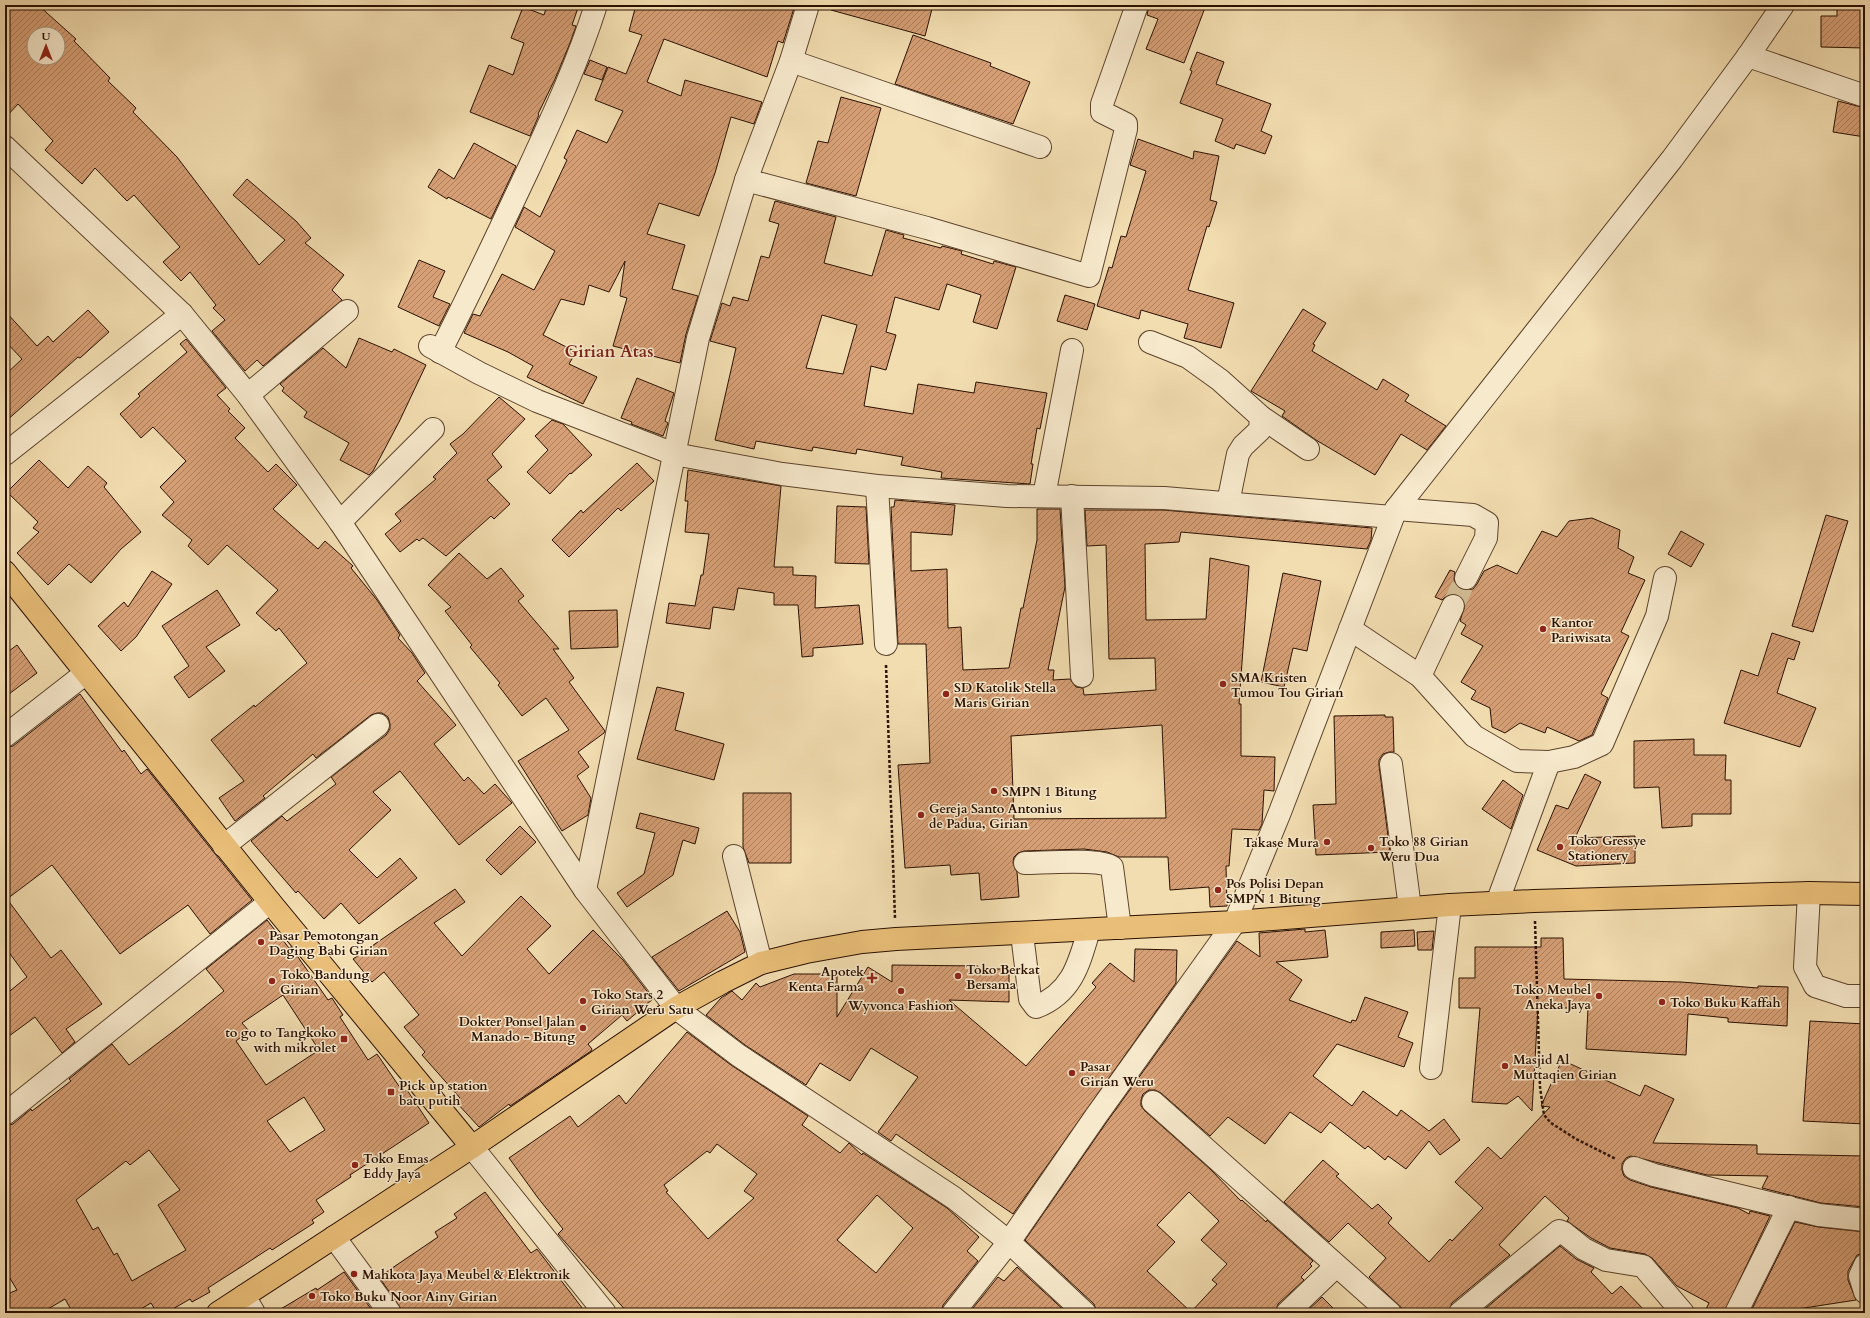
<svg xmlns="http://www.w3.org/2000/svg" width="1870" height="1318" font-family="Cardo,serif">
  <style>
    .building { fill: url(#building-hatch); stroke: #2a1000; fill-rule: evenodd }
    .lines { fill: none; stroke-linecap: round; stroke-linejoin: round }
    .minor-tunnel { stroke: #d4be96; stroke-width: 22; stroke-dasharray: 22 11; stroke-linecap: butt }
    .minor-casing { stroke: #5c432c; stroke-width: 24 }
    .highway-casing { stroke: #2a1000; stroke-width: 24 }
    .path { stroke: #2a1000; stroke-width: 2.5; stroke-dasharray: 3 2; stroke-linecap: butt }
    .minor { stroke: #f7e9cc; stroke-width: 22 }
    .highway { stroke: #e9be78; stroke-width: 22 }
    .poi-dot { fill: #8f2418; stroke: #f7e9cc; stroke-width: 1.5 }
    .labels { text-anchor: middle; stroke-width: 3; stroke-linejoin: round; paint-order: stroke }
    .poi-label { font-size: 13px; font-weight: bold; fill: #2a1000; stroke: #f7e9cc; text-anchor: start }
    .district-label { font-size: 17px; font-weight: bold; fill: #7a1f14; stroke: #f7e9cc }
  </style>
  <defs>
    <pattern id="building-hatch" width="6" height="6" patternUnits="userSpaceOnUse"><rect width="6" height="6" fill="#d69f75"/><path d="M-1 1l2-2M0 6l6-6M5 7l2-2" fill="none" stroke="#ae805e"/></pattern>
  </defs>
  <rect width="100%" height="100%" fill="#f2ddb0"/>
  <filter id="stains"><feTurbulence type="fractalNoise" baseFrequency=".005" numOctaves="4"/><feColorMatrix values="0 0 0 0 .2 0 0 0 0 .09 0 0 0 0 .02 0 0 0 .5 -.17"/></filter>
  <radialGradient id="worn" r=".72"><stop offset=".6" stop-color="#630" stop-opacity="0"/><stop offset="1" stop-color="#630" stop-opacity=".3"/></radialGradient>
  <!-- building -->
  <g class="building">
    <path d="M5 5H38L76 39 74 41 110 78 108 81 136 108 133 112 177 157 259 265 285 240 233 195 247 179 296 221 311 238 305 243 344 275 332 290 342 300 263 366 257 360 245 371 212 331 225 320 213 308 216 305 190 272 181 281 163 262 180 247 134 195 127 201 95 168 82 184 45 150 53 141 18 104 5 118ZM34 34H58V58H34Z"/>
    <path d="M547 5H579L572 25 576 26 570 43 555 79 538 114 539 115 530 136 470 112 489 65 513 75 524 43 511 38 523 7 544 15Z"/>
    <path d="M636 5H795L783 43 778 41 767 77 664 39 647 82 681 96 685 80 762 102 754 124 731 117 715 173 699 216 659 203 647 234 685 245 672 289 698 296 686 334 680 363 613 346 627 298 620 296 625 261 609 292 589 285 584 305 561 299 543 335 576 352 569 364 597 377 583 404 527 377 533 366 508 352 464 333 473 314 480 316 502 274 534 290 555 251 515 227 524 207 540 217 567 160 564 158 577 130 607 143 623 111 595 100 608 67 626 74 642 35 629 31Z"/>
    <path d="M832 5H933L925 36 831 10Z"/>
    <path d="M1149 5H1206L1184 63 1146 49 1158 19 1147 15Z"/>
    <path d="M1837 5H1865V48L1821 47V16H1837Z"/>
    <path d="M913 35 991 63 990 66 1030 82 1013 124 895 84Z"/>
    <path d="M1197 52 1224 62 1216 84 1271 104 1261 131 1272 136 1265 154 1236 144 1234 149 1215 141 1223 119 1180 103 1192 71 1190 70Z"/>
    <path d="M590 60 607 67 602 80 584 74Z"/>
    <path d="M841 97 881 108 856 196 806 183 818 141 828 143Z"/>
    <path d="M1838 101 1865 108V137L1833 132Z"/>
    <path d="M1138 139 1193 159 1194 151 1219 156 1210 200 1217 202 1209 227 1207 226 1188 290 1234 303 1221 348 1184 338 1188 324 1141 310 1139 319 1097 306 1109 267 1112 268 1121 236 1126 237 1146 171 1130 165Z"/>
    <path d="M474 143 516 166 491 219 448 197 447 199 428 187 439 169 454 179Z"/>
    <path d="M775 201 836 217 824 263 872 276 886 230 904 235 903 238 941 248 942 246 962 251 961 254 993 264 994 261 1016 267 997 329 973 322 981 295 947 284 939 310 895 297 886 332 896 335 886 370 871 366 864 406 913 414 918 384 974 393 976 382 1047 393 1040 429 1037 428 1031 464H1033L1030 484 941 478 942 472 901 465 903 457 857 449 856 454 813 447 812 451 756 441 754 449 715 440 736 348 710 341 722 303 730 306 733 297 748 301 761 256 769 258 779 224 769 221ZM822 315 857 325 843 374 806 368Z"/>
    <path d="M419 260 445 271 433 297 450 304 439 326 398 307Z"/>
    <path d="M1065 295 1095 304 1087 330 1057 321Z"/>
    <path d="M1303 309 1326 323 1313 344 1315 345 1312 351 1377 390 1383 379 1409 395 1405 401 1446 426 1427 450 1401 434 1375 475 1316 440 1282 416 1285 411 1251 391Z"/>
    <path d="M88 310 109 332 80 358 78 357 5 422V375L22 359 5 341V311L37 346 48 336 53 342Z"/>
    <path d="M359 338 392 352 394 349 426 365 399 422 373 471 369 475 340 460 349 443 304 417 307 412 282 391 284 388 280 384 323 348 346 368Z"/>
    <path d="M186 339 226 388 217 395 230 409 228 411 245 428 235 438 268 472 276 464 297 485 273 509 318 549 325 541 353 566 351 568 377 600 400 635 398 638 412 653 425 673 417 681 456 725 434 744 464 781 468 777 484 794 495 784 512 803 459 845 400 771 373 792 391 810 349 850 377 878 400 858 417 878 359 924 341 903 324 919 298 891 296 893 251 841 282 816 287 821 336 784 331 777 386 735 390 729V724L388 717 382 713H377L371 715 316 758 313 754 263 796 265 798 235 821 219 798 244 781 211 740 254 705 255 707 307 663 279 628 276 631 256 613 278 590 227 545 208 565 188 546 192 540 162 515 174 502 160 487 186 461 153 427 141 438 120 414 140 396 138 394 187 352 180 344Z"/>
    <path d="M637 378 674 393 665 421 668 423 663 436 631 424 632 422 621 418Z"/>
    <path d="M499 397 525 419 492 454 502 467 487 480 510 504 494 519 491 516 446 556 423 538 419 541 417 539 400 552 385 534 401 521 395 514 436 479 433 477 457 453 450 444 463 434Z"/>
    <path d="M552 420 563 424 592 455 571 474 570 473 550 494 527 472 548 450 535 436Z"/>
    <path d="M39 460 68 488 88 466 107 483 104 487 141 532 121 549 91 583 69 564 48 585 17 553 39 532 33 528 38 522 7 492Z"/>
    <path d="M637 463 654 481 621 511 618 508 569 557 552 540 581 510 583 513Z"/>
    <path d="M688 470 781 486 774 567H793V575L816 576 815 608 859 605 863 644 813 648V656L802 657 798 605H774V593L738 588 734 610 713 607 710 629 666 623 669 603 695 606 701 575H703L709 534 685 532 688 501H685Z"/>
    <path d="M895 500 955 505 952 535 911 532V571L947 569 948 628 961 627 963 670 1009 668 1021 608H1023L1037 540V509H1060L1065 587 1048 670H1054L1053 680 1070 679 1076 687 1083 688 1084 695 1156 690 1155 658 1109 659 1106 545 1087 546 1085 510H1163L1372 528 1371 540 1367 549 1181 532 1179 542 1145 544 1146 620 1206 619 1210 558 1249 566 1239 704H1241V756L1275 757 1274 791 1264 790 1262 824 1259 830 1232 829 1229 866H1226L1227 906 1210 907 1209 887 1170 890 1168 857H1119L1107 852 1084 849 1024 851 1018 853 1014 857 1013 863 1017 872 1019 897 981 900 979 873 951 875 950 865 905 868 898 765 930 763 926 644H898L891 507H894ZM1162 725 1166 818 1014 819 1011 736Z"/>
    <path d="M837 506 866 507 869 564 835 563Z"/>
    <path d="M1826 515 1848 521 1813 632 1792 626Z"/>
    <path d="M1592 518 1620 530 1618 548 1634 557 1628 573 1645 580 1621 632 1629 636 1601 694 1608 698 1592 735 1579 741 1547 727 1545 733 1520 723 1505 733 1492 727 1490 708 1471 699 1476 691 1461 682 1483 646 1461 634 1466 625 1460 621 1465 605 1463 599 1459 595 1452 594 1446 596 1442 600 1435 597 1450 570 1455 572 1454 579 1456 585 1461 589 1466 590 1473 589 1477 584 1484 571 1497 565 1517 574 1542 531 1557 537 1569 521Z"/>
    <path d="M1681 531 1704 544 1691 567 1668 554Z"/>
    <path d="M459 553 487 579 501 568 524 596 518 601 559 649H553L574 678 569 682 605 731 604 733 578 752 589 767 577 776 591 798 588 815 562 831 518 761 569 730 546 698 522 716 498 685 500 683 470 647 472 645 445 611 451 607 428 585Z"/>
    <path d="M152 571 172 584 136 637 121 651 98 626 124 602 128 607Z"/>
    <path d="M1283 573 1321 581 1307 651 1293 648 1284 687 1261 682Z"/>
    <path d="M217 590 240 625 206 647 225 671 189 698 174 677 189 666 162 626Z"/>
    <path d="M617 610 618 647 571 649 569 611Z"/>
    <path d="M1772 633 1800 642 1794 660 1788 658 1777 693 1816 708 1800 747 1724 723 1741 670 1758 676Z"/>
    <path d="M17 645 37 673 5 697V654Z"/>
    <path d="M657 687 684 693 675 730 724 744 714 780 637 759Z"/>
    <path d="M80 694 122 752 124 750 141 774 147 769 252 900 210 934 188 905 120 954 52 865 7 899 51 958 61 950 102 1004 66 1029 75 1042 62 1053 35 1017 5 1039V995L27 977 5 947V748L13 746Z"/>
    <path d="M1385 715V717H1393L1394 752H1389L1383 754 1379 760V765L1390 852 1316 855 1313 805 1336 804 1334 716Z"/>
    <path d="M1694 739V755H1726L1725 780H1731V814H1692V826L1662 828 1659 787 1634 788V741Z"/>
    <path d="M1585 774 1601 782 1575 838 1635 836V863L1576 866 1537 850 1556 805 1568 809Z"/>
    <path d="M1503 780 1523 795 1511 829 1482 809Z"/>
    <path d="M743 793H791V863H749L743 847Z"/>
    <path d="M640 813 699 828 695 844 683 840 673 875 627 907 617 893 644 874 655 833 636 828Z"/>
    <path d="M520 826 536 842 501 875 486 860Z"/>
    <path d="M455 889 465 902 434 923 462 956 521 896 551 926 527 949 549 974 593 930 623 960 653 999 627 1021 622 1015 588 1044 592 1049 591 1051 510 1106 509 1104 479 1127 456 1102 460 1098 422 1055 425 1052 404 1027 419 1015 384 972 372 982 353 959Z"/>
    <path d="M727 911 740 932 745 952 679 991 652 957Z"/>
    <path d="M267 920 289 948 291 947 328 1000 332 998 343 1015 340 1017 368 1060 377 1054 403 1092 407 1090 429 1123 350 1175 351 1177 316 1200 324 1212 312 1220 314 1223 272 1250 270 1248 244 1265 208 1288 210 1292 192 1302 190 1299 166 1313H157L151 1303 134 1313H73L65 1299 41 1313H5V1295L17 1290 5 1270V1126L13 1124 31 1109 32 1111 71 1081 69 1079 112 1044 129 1065 179 1027 224 991 206 969ZM283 995 319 1050 266 1085 236 1041 249 1031 242 1023ZM304 1097 325 1130 290 1152 267 1121ZM149 1150 180 1190 158 1205 186 1250 132 1281 117 1253 114 1255 98 1227 93 1230 76 1200 126 1161 130 1165Z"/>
    <path d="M1305 929V932L1325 930 1328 957 1276 962 1302 980 1289 1000 1351 1023 1352 1020 1356 1021 1365 997 1408 1012 1398 1037 1413 1043 1404 1067 1337 1044 1313 1076 1352 1106 1363 1091 1397 1116 1401 1110 1429 1131 1444 1119 1460 1140 1440 1155 1429 1141 1406 1169 1388 1156 1385 1160 1368 1146 1365 1149 1330 1122 1321 1133 1290 1112 1265 1144 1228 1117 1210 1136 1161 1093 1155 1090H1149L1143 1094 1141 1100V1106L1145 1111 1210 1169 1241 1201 1242 1200 1266 1222 1267 1220 1313 1261 1310 1264 1312 1266 1301 1277 1304 1280 1278 1304 1275 1313H1097L1094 1304 1025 1240 1106 1123 1237 941 1260 957 1259 933ZM1189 1192 1219 1221 1201 1240 1227 1264 1212 1280 1217 1284 1191 1312 1147 1271 1175 1242 1157 1225Z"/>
    <path d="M1414 930 1415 946 1381 948V932Z"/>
    <path d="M1434 931 1432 950H1418L1417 932Z"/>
    <path d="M1541 938H1563L1564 979 1681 982 1758 988V986L1788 987 1787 1026 1728 1022V1018L1688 1014 1686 1055 1586 1049 1588 1008H1538L1532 1111 1518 1096 1507 1104 1472 1102 1480 1008H1459V978H1475V947H1541Z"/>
    <path d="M1135 949 1177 950 1176 983 1013 1214 896 1134 891 1141 878 1132 918 1077 871 1048 850 1081 820 1063 806 1085 745 1045 706 1015 721 998 732 991 742 1000 756 983 760 987 794 974H837V1017L868 967 892 982V965L978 966V969H1009V1002L949 1000 1026 1066 1096 987 1092 983 1110 963 1134 982Z"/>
    <path d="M1810 1021 1865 1024V1124L1803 1121Z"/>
    <path d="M687 1032 731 1065 808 1116 802 1125 840 1153 849 1143 862 1155 863 1153 947 1208 979 1237 967 1251 978 1261 943 1305 941 1313H628L558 1234 563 1229 538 1198 509 1158 570 1116 578 1127 619 1095 626 1104ZM717 1144 757 1174 744 1191 754 1198 708 1239 666 1192 668 1191 664 1185 707 1151 710 1153ZM877 1195 913 1228 876 1273 837 1240Z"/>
    <path d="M1562 1060 1640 1096 1645 1085 1674 1099 1653 1143 1757 1145V1154L1865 1156V1207L1821 1203 1762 1188 1768 1176 1707 1175 1631 1156 1626 1158 1622 1164V1170L1624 1176 1630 1180 1651 1187 1738 1208 1749 1214 1750 1211 1770 1216 1724 1313H1704L1709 1303 1677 1286 1652 1258 1645 1254 1610 1248 1591 1238 1567 1221 1569 1218 1545 1196 1499 1245 1510 1255 1452 1303 1448 1313H1407L1369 1277 1386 1258 1348 1223 1329 1242 1284 1202 1323 1160 1339 1174 1336 1176 1372 1209 1378 1204 1392 1218 1388 1223 1429 1262 1450 1239 1452 1241 1483 1208 1455 1182 1488 1147 1501 1159 1550 1107 1541 1106Z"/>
    <path d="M485 1192 531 1253 537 1249 586 1313H404L379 1277 438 1237 435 1232 457 1218 454 1214Z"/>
    <path d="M1795 1222 1818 1227 1865 1232V1253L1857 1255 1848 1271V1280L1856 1300 1791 1310 1789 1313H1750Z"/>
    <path d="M1560 1246 1576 1259 1594 1268 1591 1272 1612 1294 1621 1286 1647 1313H1480Z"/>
    <path d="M1017 1267 1067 1313H969L998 1277 1004 1281Z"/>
    <path d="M344 1272 374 1313H274L316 1288 317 1290Z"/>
    <path d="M1322 1297 1338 1313H1305Z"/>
  </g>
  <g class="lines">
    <!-- minor-tunnel -->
    <path class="minor-tunnel" d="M1453 606 1466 578"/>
    <defs>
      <g id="minor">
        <path d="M1748 56 1865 96"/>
        <path d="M791 61 1040 147"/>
        <path d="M5 147 182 314 248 395 340 522 585 890 676 1008 738 1055 954 1198 1009 1242 1085 1313"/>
        <path d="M746 180 927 228 1089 276 1126 129V124L1102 112V104L1137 5"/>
        <path d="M1150 342 1188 357 1220 380 1261 417 1260 430 1243 446 1238 454 1228 503"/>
        <path d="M430 346 479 373 537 401 674 454 782 474 877 486 1007 496 1164 498 1392 517"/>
        <path d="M440 352C471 292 499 231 528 170 553 116 578 62 596 5"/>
        <path d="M248 395 347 311"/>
        <path d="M1261 417 1308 449"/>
        <path d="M5 454 182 314"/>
        <path d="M877 486 886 644"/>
        <path d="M1044 496 1072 350"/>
        <path d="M1072 496 1082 676"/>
        <path d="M1396 509 1473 515 1487 523 1486 538 1466 578"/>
        <path d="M340 522 433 429"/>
        <path d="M1350 629 1420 676 1474 736 1517 761 1549 762 1574 757 1602 744 1657 616 1665 578"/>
        <path d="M1420 676 1453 606"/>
        <path d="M5 736 86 673"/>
        <path d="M1391 764 1410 908"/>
        <path d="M224 846 378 725"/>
        <path d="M734 856 761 963"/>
        <path d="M1025 863C1043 863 1099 858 1112 867L1120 928"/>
        <path d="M585 890 698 338 746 180 791 61 808 5"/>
        <path d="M1809 893 1805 967 1815 986 1846 996H1865"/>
        <path d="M1497 903 1549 762"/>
        <path d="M1022 934 1030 999 1036 1007C1072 993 1079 964 1089 930"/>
        <path d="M1431 1068 1450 905"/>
        <path d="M1153 1102 1390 1313"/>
        <path d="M5 1114 270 902"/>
        <path d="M472 1147 605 1313"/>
        <path d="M1634 1168 1654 1175 1819 1215 1865 1220"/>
        <path d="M334 1237 390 1313"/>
        <path d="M1865 1265 1860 1276 1865 1292"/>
        <path d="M244 1296 254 1313"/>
        <path d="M953 1313 1009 1242 1096 1116 1235 922 1280 812 1396 509 1672 159 1748 56 1783 5"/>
        <path d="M1287 1313 1336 1266"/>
        <path d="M1460 1313 1559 1231 1564 1233 1584 1249 1606 1260 1643 1266 1683 1313"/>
        <path d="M1736 1313 1789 1207"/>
      </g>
      <g id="highway">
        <path d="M5 572 270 902 472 1147"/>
        <path d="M218 1313 472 1147 676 1008 723 982 761 963 806 952 862 942 896 939 1235 922 1450 905 1534 901 1809 893 1865 894"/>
      </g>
    </defs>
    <!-- minor casing -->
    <use href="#minor" class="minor-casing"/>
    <!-- highway casing -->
    <use href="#highway" class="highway-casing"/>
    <!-- path -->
    <g class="path">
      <path d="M886 665 895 918"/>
      <path d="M1535 921 1540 1087 1544 1115 1551 1123 1576 1139 1616 1159"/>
    </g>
    <!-- minor -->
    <use href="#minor" class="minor"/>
    <!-- highway -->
    <use href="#highway" class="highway"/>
  </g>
  <!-- markers -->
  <g class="poi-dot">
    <circle cx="1543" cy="629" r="4"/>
    <circle cx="1223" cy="684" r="4"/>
    <circle cx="946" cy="694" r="4"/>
    <circle cx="994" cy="791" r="4"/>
    <circle cx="921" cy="815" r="4"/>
    <circle cx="1327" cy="842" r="4"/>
    <circle cx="1560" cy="847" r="4"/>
    <circle cx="1371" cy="848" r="4"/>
    <circle cx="1218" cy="890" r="4"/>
    <circle cx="261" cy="942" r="4"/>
    <circle cx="958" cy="976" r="4"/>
    <path d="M870 972h4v4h4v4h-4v4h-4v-4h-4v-4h4z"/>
    <circle cx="272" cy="981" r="4"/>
    <circle cx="901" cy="991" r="4"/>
    <circle cx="1599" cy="996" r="4"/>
    <circle cx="583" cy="1001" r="4"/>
    <circle cx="1662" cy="1002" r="4"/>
    <circle cx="583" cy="1028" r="4"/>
    <rect x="340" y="1035" width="8" height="8" rx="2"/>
    <circle cx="1505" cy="1066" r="4"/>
    <circle cx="1072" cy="1073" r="4"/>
    <rect x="387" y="1088" width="8" height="8" rx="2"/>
    <circle cx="355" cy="1165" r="4"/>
    <circle cx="354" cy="1274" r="4"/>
    <circle cx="312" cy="1296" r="4"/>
  </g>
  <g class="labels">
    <!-- poi labels -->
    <g class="poi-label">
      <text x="1551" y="627">Kantor<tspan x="1551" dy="15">Pariwisata</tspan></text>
      <text x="1231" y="682">SMA Kristen<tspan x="1231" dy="15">Tumou Tou Girian</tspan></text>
      <text x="954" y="692">SD Katolik Stella<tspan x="954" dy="15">Maris Girian</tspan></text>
      <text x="1002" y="796">SMPN 1 Bitung</text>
      <text x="929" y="813">Gereja Santo Antonius<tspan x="929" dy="15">de Padua, Girian</tspan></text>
      <text x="1568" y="845">Toko Gressye<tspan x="1568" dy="15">Stationery</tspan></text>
      <text x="1379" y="846">Toko 88 Girian<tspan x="1379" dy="15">Weru Dua</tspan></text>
      <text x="1319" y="847" text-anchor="end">Takase Mura</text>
      <text x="1226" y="888">Pos Polisi Depan<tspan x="1226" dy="15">SMPN 1 Bitung</tspan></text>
      <text x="269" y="940">Pasar Pemotongan<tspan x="269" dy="15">Daging Babi Girian</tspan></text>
      <text x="966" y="974">Toko Berkat<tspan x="966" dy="15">Bersama</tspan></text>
      <text x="864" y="976" text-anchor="end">Apotek<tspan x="864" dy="15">Kenta Farma</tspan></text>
      <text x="280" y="979">Toko Bandung<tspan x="280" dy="15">Girian</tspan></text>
      <text x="1591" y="994" text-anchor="end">Toko Meubel<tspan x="1591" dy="15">Aneka Jaya</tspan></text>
      <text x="591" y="999">Toko Stars 2<tspan x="591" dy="15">Girian Weru Satu</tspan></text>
      <text x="1670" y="1007">Toko Buku Kaffah</text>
      <text x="901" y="1010" text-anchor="middle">Wyvonca Fashion</text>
      <text x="575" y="1026" text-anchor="end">Dokter Ponsel Jalan<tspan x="575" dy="15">Manado - Bitung</tspan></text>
      <text x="336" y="1037" text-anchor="end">to go to Tangkoko<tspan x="336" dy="15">with mikrolet</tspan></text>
      <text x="1513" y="1064">Masjid Al<tspan x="1513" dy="15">Muttaqien Girian</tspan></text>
      <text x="1080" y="1071">Pasar<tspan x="1080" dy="15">Girian Weru</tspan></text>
      <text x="399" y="1090">Pick up station<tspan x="399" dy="15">batu putih</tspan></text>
      <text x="363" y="1163">Toko Emas<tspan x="363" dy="15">Eddy Jaya</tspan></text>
      <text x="362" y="1279">Mahkota Jaya Meubel &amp; Elektronik</text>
      <text x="320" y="1301">Toko Buku Noor Ainy Girian</text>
    </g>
    <!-- district labels -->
    <g class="district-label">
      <text x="609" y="357">Girian Atas</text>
    </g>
  </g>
  <!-- margin -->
  <rect width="1870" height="1318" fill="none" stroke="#f2ddb0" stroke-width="20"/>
  <rect x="6" y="6" width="1858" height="1306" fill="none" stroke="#2a1000" stroke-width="2"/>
  <rect x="10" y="10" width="1850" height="1298" fill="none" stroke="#2a1000"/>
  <!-- north arrow -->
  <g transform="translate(46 46)"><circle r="19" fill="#f7e9cc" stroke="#a5927a"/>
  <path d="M0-3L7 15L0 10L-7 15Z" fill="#8f2418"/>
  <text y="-6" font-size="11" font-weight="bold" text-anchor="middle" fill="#2a1000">U</text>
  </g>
  <rect width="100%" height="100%" filter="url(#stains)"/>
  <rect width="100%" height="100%" fill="url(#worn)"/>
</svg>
